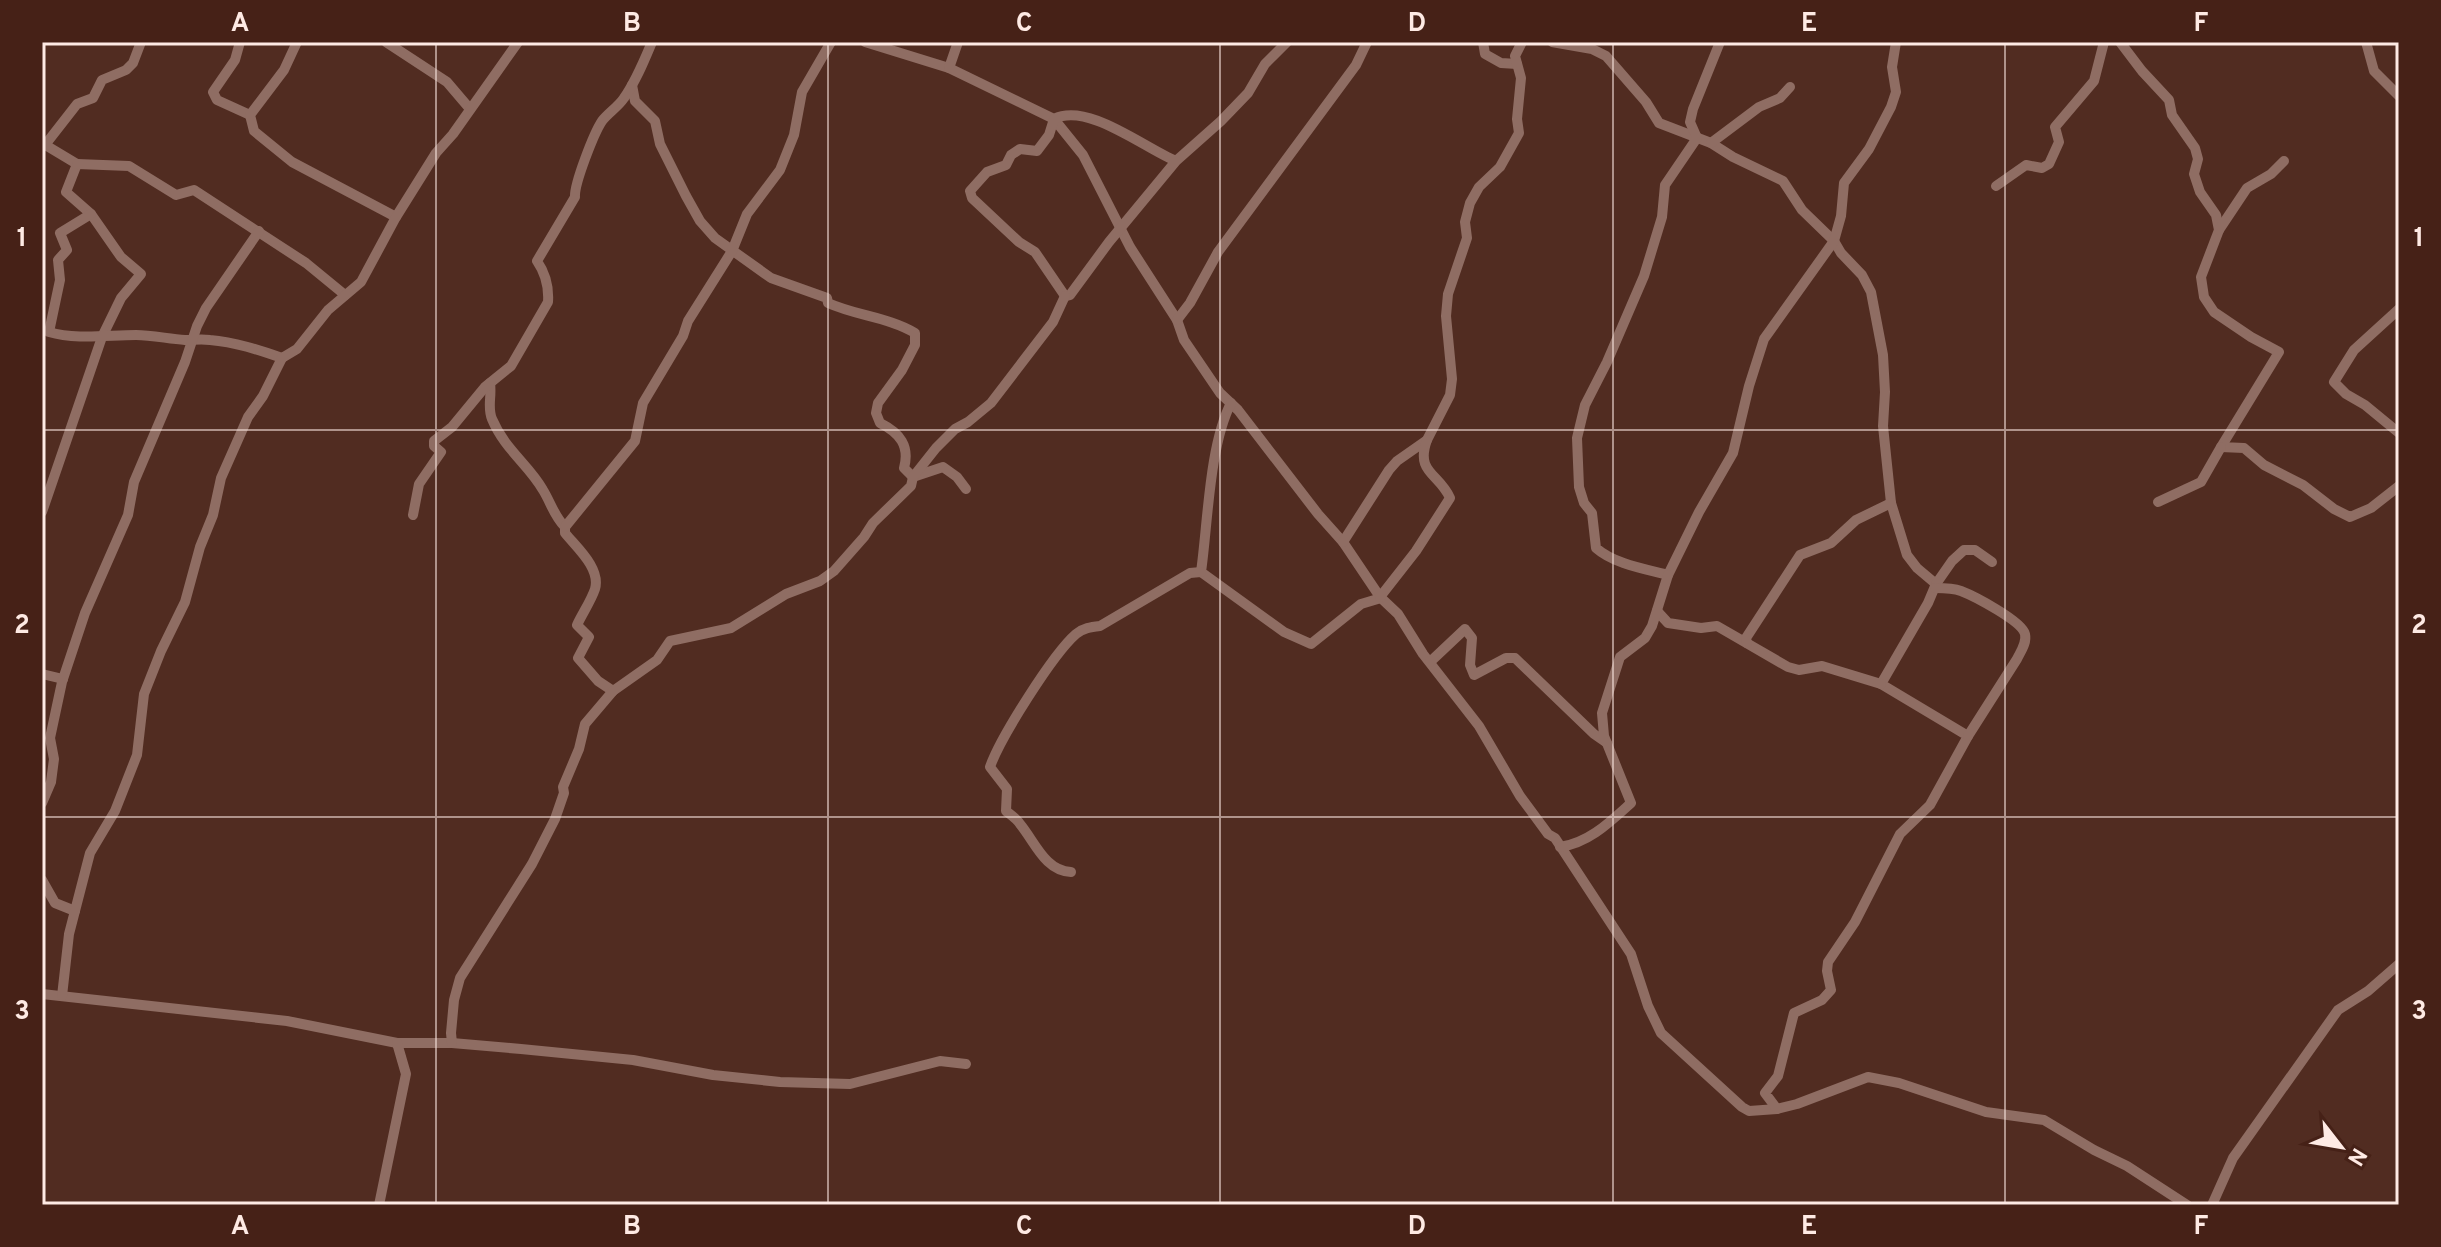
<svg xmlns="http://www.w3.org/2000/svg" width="2441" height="1247" font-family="Overpass,sans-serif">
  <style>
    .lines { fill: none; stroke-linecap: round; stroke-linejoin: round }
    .street { stroke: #8f6d63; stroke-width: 10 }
    .grid { fill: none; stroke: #feeae4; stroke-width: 2; stroke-opacity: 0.55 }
    .neatline { fill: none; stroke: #feeae4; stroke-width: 3 }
    .grid-label { font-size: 26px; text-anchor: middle; font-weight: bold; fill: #feeae4 }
  </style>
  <rect width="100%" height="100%" fill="#512c21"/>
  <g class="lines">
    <!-- street -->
    <g class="street">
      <path d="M240 42 235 60 213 92 217 100 250 115"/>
      <path d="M297 42 284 70 250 115 254 131 292 162 396 217"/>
      <path d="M386 42 447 82 470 109"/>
      <path d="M865 42 949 68 1054 119 1083 155 1130 247 1177 320 1184 340 1220 393 1238 410 1318 514 1343 542 1380 597 1398 614 1423 654 1479 726 1520 796 1548 834 1555 838 1631 954 1648 1006 1661 1033 1742 1107 1749 1111 1777 1109 1797 1104 1868 1077 1899 1083 1986 1112 2044 1120 2094 1150 2127 1166 2187 1205"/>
      <path d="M1483 42 1485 54 1501 63 1517 64"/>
      <path d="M1552 42 1592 49 1606 56 1646 102 1659 123 1711 143 1733 157 1783 181 1802 210 1834 241 1841 253 1862 275 1871 292 1883 355 1885 392 1883 426 1891 503 1907 555 1917 568 1936 584 1928 603 1881 684 1968 736 1930 805 1900 834 1855 922 1828 962 1827 971 1831 990 1822 1000 1794 1013 1778 1076 1765 1093 1777 1109"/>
      <path d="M1720 42 1693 109 1690 122 1697 138 1665 185 1662 217 1644 276 1607 362 1585 405 1577 438 1579 487 1584 503 1592 513 1596 548C1614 564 1645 569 1668 575L1699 512 1733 453 1749 386 1764 339 1834 241 1841 216 1844 183 1869 149 1891 107 1896 92 1892 67 1896 42"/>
      <path d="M2120 42 2142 71 2169 100 2172 115 2195 148 2198 159 2194 174 2200 192 2216 215 2219 230 2201 277 2204 297 2214 312 2251 337 2279 352 2221 447 2244 448 2264 465 2303 485 2334 509 2350 517 2371 508 2399 486"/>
      <path d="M2366 42 2374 71 2399 96"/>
      <path d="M949 68 958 42"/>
      <path d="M632 85 635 101 655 121 660 144 686 196 700 221 715 238 771 278 827 298 828 303C857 316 888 317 915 333V345L902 370 878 403 876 413 880 423C900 433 910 446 904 468L913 477 943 467 957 477 966 489"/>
      <path d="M42 143 77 164 66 192 91 214 121 257 141 274 121 298 102 337 42 512"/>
      <path d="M1711 143 1759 107 1780 98 1790 87"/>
      <path d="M45 145 77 104 93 98 102 80 126 70 133 63 141 42"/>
      <path d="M1176 161C1144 148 1088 102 1054 119L1049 135 1037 151 1020 149 1011 155 1006 165 987 172 970 191 972 198 1019 242 1035 252 1065 296 1070 295 1109 242 1176 161 1221 121 1248 93 1265 64 1287 42"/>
      <path d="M77 164 129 166 176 195 194 190 306 263 345 295"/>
      <path d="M1996 186 2026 165 2042 168 2049 164 2059 142 2055 127 2094 81 2104 42"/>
      <path d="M91 214 60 233 67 250 58 260 60 280 49 332C76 340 108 335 136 335 152 335 169 339 185 340 193 340 202 339 210 340 235 342 259 350 282 358"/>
      <path d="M2219 230 2247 188 2271 174 2284 161"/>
      <path d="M2399 309 2354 350 2334 382 2346 394 2365 405 2399 433"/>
      <path d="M1177 320 1190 303 1218 252 1356 65 1367 42"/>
      <path d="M490 383C492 397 487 407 492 419 505 450 529 465 543 490 551 503 554 516 565 527V533C576 547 601 568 595 589 591 601 582 614 577 625L589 637 578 658 598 681 613 691"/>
      <path d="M1231 403C1209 446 1208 523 1201 572L1284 632 1311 644 1361 604 1381 598"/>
      <path d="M2158 502 2201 482 2221 447"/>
      <path d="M413 515 419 484 441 452 434 446V441L452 427 485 387 511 366 548 302C549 287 546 274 537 261L575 197C574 184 594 133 602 121 608 113 618 107 624 98 636 81 644 61 652 42"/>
      <path d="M565 527 635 441 643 403 683 336 688 321 732 251 747 214 780 170 794 135 802 92 831 42"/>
      <path d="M1343 542 1389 470 1397 461 1427 440 1450 395 1452 379 1446 316 1448 294 1467 238 1465 222 1470 203 1479 187 1500 167 1519 133 1517 119 1521 78 1515 56 1522 42"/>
      <path d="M1936 584 1952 561 1964 550H1975L1992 562"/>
      <path d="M1935 588C1944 588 1953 588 1961 591 1974 596 2022 621 2025 634 2027 643 2021 651 2017 659L1968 736"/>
      <path d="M1380 597 1416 551 1450 498C1439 473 1415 473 1427 440"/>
      <path d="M1657 611 1668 623 1701 628 1717 626 1788 667 1799 670 1822 666 1881 684"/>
      <path d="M1747 643 1746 638 1800 555 1831 543 1856 520 1891 503"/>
      <path d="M1430 662 1465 629 1472 638 1470 665 1474 675 1506 658H1515L1594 734 1607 743"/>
      <path d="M42 674 63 679"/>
      <path d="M42 803 51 782 54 759 50 738 62 682 85 613 128 515 134 482 185 362 197 326 206 308 259 231"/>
      <path d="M1560 847C1589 843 1610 822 1631 803L1604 736 1602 713 1620 657 1645 638 1652 626 1668 575"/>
      <path d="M1071 872C1045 871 1035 842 1020 824 1017 819 1011 815 1006 811L1007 789 990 767C1000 738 1053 654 1076 634 1083 628 1091 627 1100 626L1190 573 1201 572"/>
      <path d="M42 880 55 903 75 911"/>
      <path d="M42 994 287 1021 397 1043H452L521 1049 633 1060 713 1075 780 1082 850 1084 940 1061 966 1064"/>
      <path d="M62 996 69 934 90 853 115 811 137 755 144 694 161 651 185 602 200 547 213 515 221 478 248 417 263 396 282 358 297 349 328 310 361 282 396 217 436 153 453 134 518 42"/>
      <path d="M452 1043 451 1033 454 1000 460 978 532 864 555 819 564 793 563 787 579 749 585 724 613 691 657 660 670 641 731 628 786 594 820 581 834 571 864 537 873 523 911 486 913 477 936 448 955 429 968 422 991 403 1053 322 1065 296"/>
      <path d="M379 1205 406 1074 397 1043"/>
      <path d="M2212 1205 2233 1158 2338 1010 2368 991 2399 964"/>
    </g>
  </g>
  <!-- grid -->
  <path class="grid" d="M436 42V1205M828 42V1205M1220 42V1205M1613 42V1205M2005 42V1205M42 430H2399M42 817H2399"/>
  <!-- border -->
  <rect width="2441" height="1247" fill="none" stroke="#462117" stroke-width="88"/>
  <!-- north arrow -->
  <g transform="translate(2341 1147) rotate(121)" stroke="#462117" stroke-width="6" paint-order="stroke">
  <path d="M0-6L14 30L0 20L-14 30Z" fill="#feeae4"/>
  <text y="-12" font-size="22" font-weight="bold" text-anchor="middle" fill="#feeae4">N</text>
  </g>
  <rect x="44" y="44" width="2353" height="1159" class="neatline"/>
  <g class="grid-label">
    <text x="240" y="31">A</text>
    <text x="632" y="31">B</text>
    <text x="1024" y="31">C</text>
    <text x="1417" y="31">D</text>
    <text x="1809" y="31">E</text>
    <text x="2201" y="31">F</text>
    <text x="22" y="246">1</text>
    <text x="2419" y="246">1</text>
    <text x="22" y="633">2</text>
    <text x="2419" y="633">2</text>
    <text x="22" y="1019">3</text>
    <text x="2419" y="1019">3</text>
    <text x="240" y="1234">A</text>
    <text x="632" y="1234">B</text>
    <text x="1024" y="1234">C</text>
    <text x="1417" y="1234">D</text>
    <text x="1809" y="1234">E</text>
    <text x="2201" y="1234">F</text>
  </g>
</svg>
